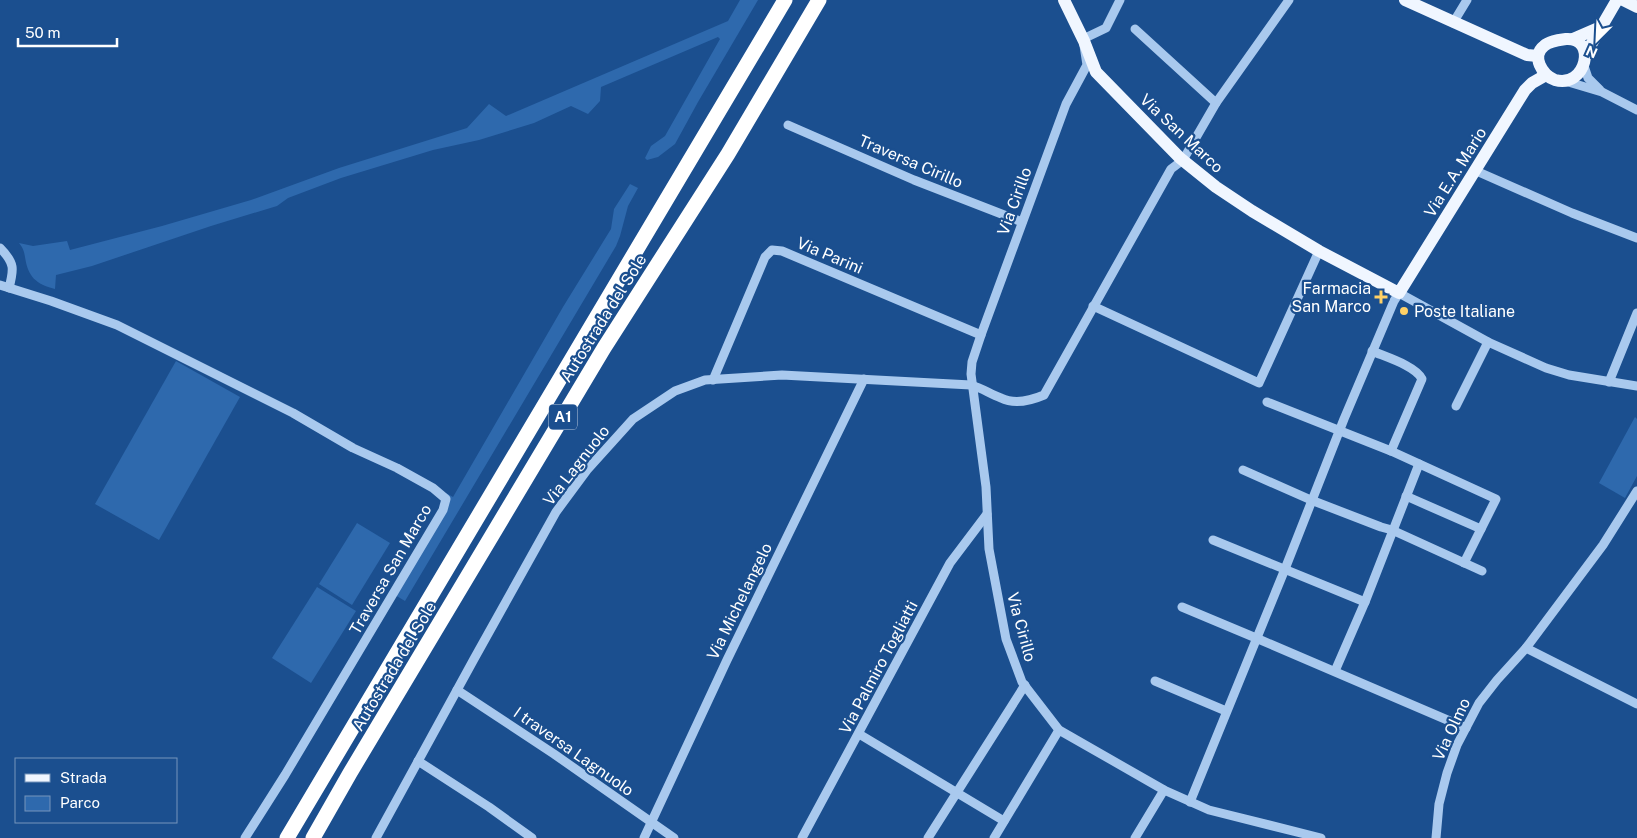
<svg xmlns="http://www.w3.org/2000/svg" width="1637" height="838" font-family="'Public Sans',sans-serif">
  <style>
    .green { fill: #2e69ad }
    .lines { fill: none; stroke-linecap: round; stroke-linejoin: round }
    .minor { stroke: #a9c9ee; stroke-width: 9 }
    .major { stroke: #f0f6ff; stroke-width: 12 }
    .highway { stroke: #fff; stroke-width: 15 }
    .poi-dot { fill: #ffd166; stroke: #1b4f8f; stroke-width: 2 }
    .labels { text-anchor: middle; stroke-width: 4.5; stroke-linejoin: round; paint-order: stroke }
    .shield { fill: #1b4f8f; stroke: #bbcadd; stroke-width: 1 }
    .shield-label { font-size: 15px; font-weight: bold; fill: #fff }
    .street-label { font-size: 16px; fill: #fff; stroke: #1b4f8f }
    .poi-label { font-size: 16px; fill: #fff; stroke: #1b4f8f; text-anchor: end }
  </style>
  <rect width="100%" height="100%" fill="#1b4f8f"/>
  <!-- green -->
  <g class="green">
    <path d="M740 0H758L698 102 675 144 658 157 647 160 645 158 651 146 665 136 720 39 718 37 601 87 600 101 588 114 571 106 534 123 479 140 433 150 341 178 288 198 277 206 211 226 92 266 56 275 55 289C36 284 28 277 25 257 24 251 23 248 19 243L33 246 67 241 70 250 162 226 251 200 339 168 467 128 489 104 506 116 728 21Z"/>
    <path d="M630 184 638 188 628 206 620 236 616 246 405 601 395 595 444 513 446 493 453 497 563 307 611 229 614 209Z"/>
    <path d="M176 361 240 397 159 540 95 504Z"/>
    <path d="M1635 417 1637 419V476L1625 498 1599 483Z"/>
    <path d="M357 523 390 543 352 605 319 584Z"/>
    <path d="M317 587 356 611 311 683 272 658Z"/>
  </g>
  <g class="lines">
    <!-- minor -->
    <g class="minor">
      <path d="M1120 0 1106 28 1083 39 1087 65 1066 104 981 335 972 362 971 374 986 487 989 549 1006 639 1022 682 1059 730 1164 790 1209 810 1321 838"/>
      <path d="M1453 23 1467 0"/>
      <path d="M1135 29 1216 103"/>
      <path d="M1584 66 1588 78 1600 90"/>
      <path d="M1565 81 1602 92 1637 110"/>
      <path d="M788 125 914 180 1022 222"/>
      <path d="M1474 170 1572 213 1637 238"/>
      <path d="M0 248C15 263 14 269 9 288"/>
      <path d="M0 285 51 301 117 325 293 413 353 448 397 468 433 488 446 499 443 510 285 775 245 838"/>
      <path d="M1093 306 1259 383 1319 251"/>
      <path d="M1372 351C1386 357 1416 366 1422 379L1391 451"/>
      <path d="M713 380 765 257 772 250 782 251 981 335"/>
      <path d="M1609 382 1637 313"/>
      <path d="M1267 402 1391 451 1496 499 1464 563"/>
      <path d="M1456 406 1488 342"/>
      <path d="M1243 470 1311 500 1381 527 1392 530 1482 571"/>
      <path d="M1406 496 1481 529"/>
      <path d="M1213 540 1365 602 1335 671"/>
      <path d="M1365 602 1419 464"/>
      <path d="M1182 607 1256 638 1466 728"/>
      <path d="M1526 648 1637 704"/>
      <path d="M1155 681 1226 711"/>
      <path d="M457 690 554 754 674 838"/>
      <path d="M859 734 1004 821"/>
      <path d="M418 761 489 807 532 838"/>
      <path d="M1190 802 1285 569 1344 419 1394 301 1399 293 1488 342 1546 368 1569 375 1637 386"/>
      <path d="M376 838 474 659 556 512 587 470 633 419 675 391 705 380 782 375 971 385C982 388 990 394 1001 398 1015 405 1030 401 1044 395L1171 169 1183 160 1216 103 1289 0"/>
      <path d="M644 838 727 660 864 379"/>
      <path d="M802 838 950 563 987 514"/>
      <path d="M928 838 1025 685"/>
      <path d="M994 838 1059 730"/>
      <path d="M1135 838 1164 790"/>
      <path d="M1436 838 1439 804 1447 773 1457 745 1479 703 1497 680 1526 648 1603 545 1637 491"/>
    </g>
    <!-- major -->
    <g class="major">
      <path d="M1064 0 1084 41 1096 72 1180 158 1216 187 1252 211 1319 251 1399 293 1525 90 1532 83 1546 75"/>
      <path d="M1405 0 1527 55 1538 56"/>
      <path d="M1623 0 1637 7"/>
      <path d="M1566 39C1598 37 1586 89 1555 80 1542 75 1531 56 1544 46 1549 41 1559 40 1566 39Z"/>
      <path d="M1573 39 1603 26"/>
      <path d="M1585 55 1617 0"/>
    </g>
    <!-- highway -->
    <g class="highway">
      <path d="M287 838 785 0"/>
      <path d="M313 838 350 773 604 348 728 154 819 0"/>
    </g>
  </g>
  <!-- markers -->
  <g class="poi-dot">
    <path d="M1378.5 289.5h5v5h5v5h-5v5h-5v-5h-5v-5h5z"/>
    <circle cx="1404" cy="311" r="5"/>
  </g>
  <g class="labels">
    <!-- shield labels -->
    <rect class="shield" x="549" y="404.5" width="28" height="25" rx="4"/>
    <g class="shield-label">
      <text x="563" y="422">A1</text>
    </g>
    <!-- street labels -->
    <g class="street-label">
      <text transform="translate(1182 133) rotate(43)" y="6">Via San Marco</text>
      <text transform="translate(911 161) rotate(23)" y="6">Traversa Cirillo</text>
      <text transform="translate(1455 172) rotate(-58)" y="6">Via E.A. Mario</text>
      <text transform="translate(1014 201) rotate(-70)" y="6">Via Cirillo</text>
      <text transform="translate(830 255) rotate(23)" y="6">Via Parini</text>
      <text transform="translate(603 318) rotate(-58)" y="6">Autostrada del Sole</text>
      <text transform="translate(576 465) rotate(-52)" y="6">Via Lagnuolo</text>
      <text transform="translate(390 569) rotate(-60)" y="6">Traversa San Marco</text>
      <text transform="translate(739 601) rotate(-64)" y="6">Via Michelangelo</text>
      <text transform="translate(1022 627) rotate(75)" y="6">Via Cirillo</text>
      <text transform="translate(394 666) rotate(-59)" y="6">Autostrada del Sole</text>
      <text transform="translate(878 667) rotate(-62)" y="6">Via Palmiro Togliatti</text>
      <text transform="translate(1451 729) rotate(-65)" y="6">Via Olmo</text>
      <text transform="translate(574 751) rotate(35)" y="6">I traversa Lagnuolo</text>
    </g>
    <!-- poi labels -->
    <g class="poi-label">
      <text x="1371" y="294">Farmacia<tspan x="1371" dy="18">San Marco</tspan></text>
      <text x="1414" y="317" text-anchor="start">Poste Italiane</text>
    </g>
  </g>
  <!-- legend -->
  <rect x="15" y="758" width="162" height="65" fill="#1b4f8f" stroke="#7695bc"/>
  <rect x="25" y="774" width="25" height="8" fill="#f0f6ff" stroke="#7695bc"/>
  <text x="60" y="783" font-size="15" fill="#ffffff">Strada</text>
  <rect x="25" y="796" width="25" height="15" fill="#2e69ad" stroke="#7695bc"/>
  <text x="60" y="808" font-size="15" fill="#ffffff">Parco</text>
  <!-- north arrow -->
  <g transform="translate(1597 40) rotate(204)" stroke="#1b4f8f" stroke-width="4" paint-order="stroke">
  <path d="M0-4L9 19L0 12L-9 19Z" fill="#ffffff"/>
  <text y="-8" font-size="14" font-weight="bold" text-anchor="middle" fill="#ffffff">N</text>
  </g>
  <!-- scale -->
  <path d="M18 38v8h99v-8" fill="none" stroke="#ffffff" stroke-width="2.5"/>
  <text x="25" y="38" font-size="15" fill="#ffffff" stroke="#1b4f8f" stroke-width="4" paint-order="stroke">50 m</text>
</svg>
